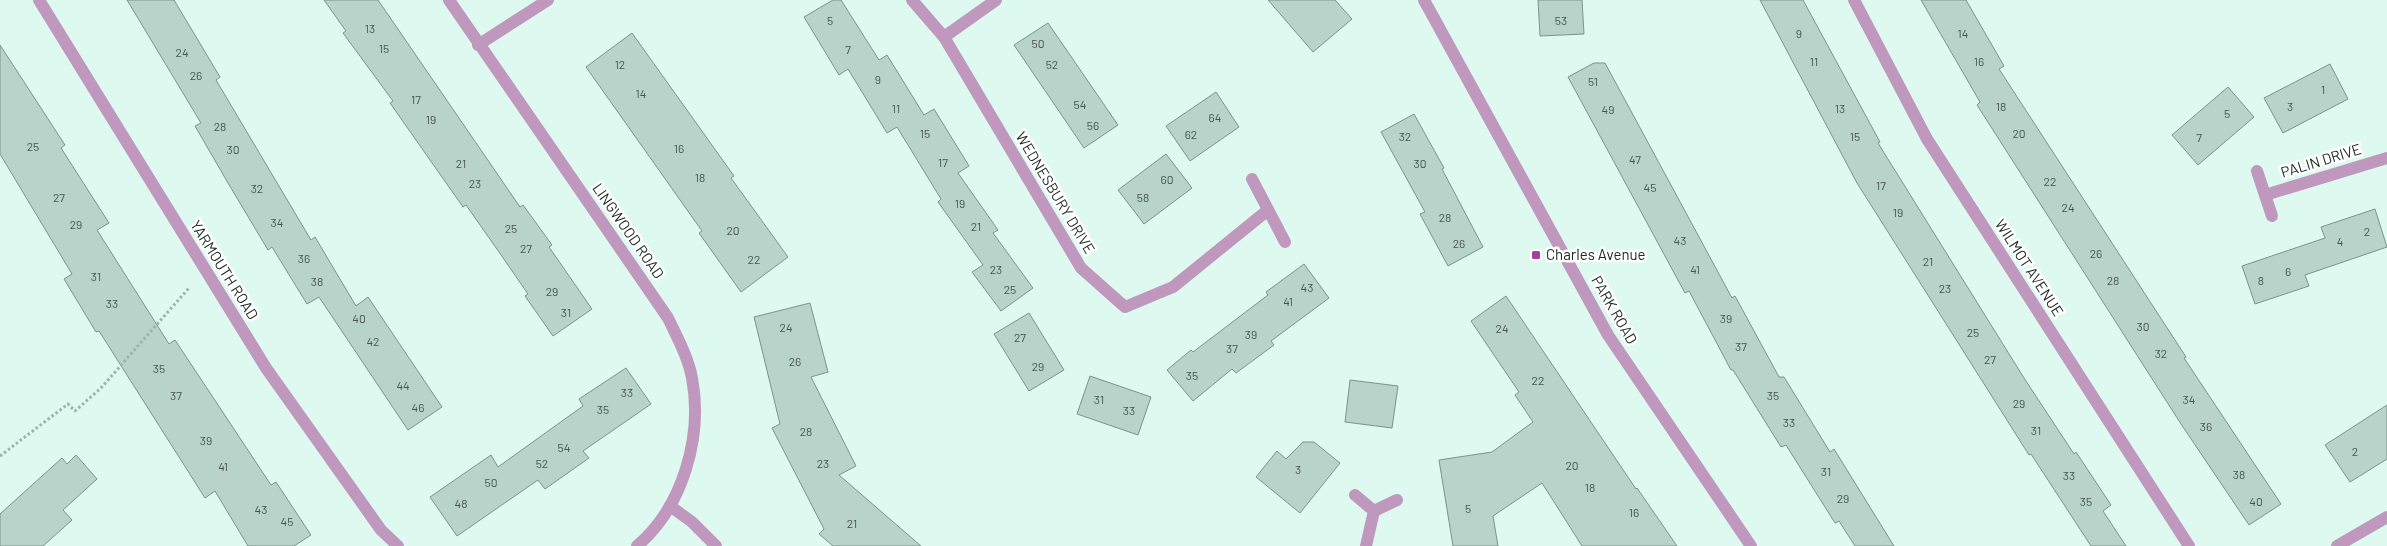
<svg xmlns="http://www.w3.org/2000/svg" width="2387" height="546" font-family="Barlow,sans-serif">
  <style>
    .building { fill: #b7d3ca; stroke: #7a948c }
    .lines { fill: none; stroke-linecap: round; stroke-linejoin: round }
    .path { stroke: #9cb2ab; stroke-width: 3; stroke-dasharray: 2.5 2.5; stroke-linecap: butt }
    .minor { stroke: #c098bd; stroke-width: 12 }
    .tertiary { stroke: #c098bd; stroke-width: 12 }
    .poi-dot { fill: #a63fa3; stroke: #fff; stroke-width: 2 }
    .labels { text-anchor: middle; stroke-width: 5; stroke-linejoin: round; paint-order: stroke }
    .number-label { font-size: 12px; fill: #465550 }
    .street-label { font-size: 15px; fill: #202b28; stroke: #fff }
    .poi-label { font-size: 15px; fill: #202b28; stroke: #fff; text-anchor: start }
  </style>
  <rect width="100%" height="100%" fill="#ddf9f0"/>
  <!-- building -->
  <g class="building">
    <path d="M127 0H174L220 77 216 80 311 240 315 237 356 306 368 297 442 407 408 430 319 297 307 304 272 247 268 250 228 183 195 126 201 123Z"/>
    <path d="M324 0H378L520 207 523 205 552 245 549 247 592 309 553 336 525 296 528 294 499 252 466 205 463 207 390 103 393 101 343 33 346 31Z"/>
    <path d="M833 0H841L879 60 887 55 924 115 934 109 969 166 958 173 998 230 993 233 1033 288 1001 311 972 272 983 265 938 202 941 199 897 127 887 133 848 69 839 75 804 17Z"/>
    <path d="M1268 0H1335L1352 19 1313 52Z"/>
    <path d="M1538 0H1582L1584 34 1540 36Z"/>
    <path d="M1760 0H1803L1880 142 1878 143 2024 378 2074 454 2076 452 2111 505 2103 511 2126 546H2091L2031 454 2029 455 1857 183Z"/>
    <path d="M1921 0H1966L2004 66 1999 69 2186 357 2184 358 2281 504 2249 525 2181 424 1977 105 1980 102Z"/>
    <path d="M1048 23 1118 125 1084 148 1014 45Z"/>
    <path d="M632 33 734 176 731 178 788 257 741 292 699 233 702 231 586 67Z"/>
    <path d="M0 45 65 145 61 148 109 223 97 230 169 344 175 340 271 485 276 482 311 535 294 546H248L215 491 205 498 99 331 96 332 64 279 72 274 0 154Z"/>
    <path d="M1594 63H1605L1732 298 1735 296 1779 377H1784L1830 452 1834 449 1894 546H1855L1839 521 1835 523 1786 445 1781 447 1733 370H1731L1689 291 1685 293 1568 77Z"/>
    <path d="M2330 64 2348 99 2283 133 2264 98Z"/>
    <path d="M2228 87 2254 117 2198 165 2172 135Z"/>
    <path d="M1216 92 1239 127 1190 161 1166 126Z"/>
    <path d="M1414 114 1444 168 1442 169 1483 247 1448 266 1420 214 1425 212 1381 132Z"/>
    <path d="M1166 154 1192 188 1144 224 1118 190Z"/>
    <path d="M2375 209 2387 247 2305 275 2309 286 2255 304 2242 266 2325 238 2321 227Z"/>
    <path d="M1304 264 1329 298 1271 341 1274 345 1236 373 1232 369 1193 401 1167 370 1191 350 1193 352 1268 295 1266 292Z"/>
    <path d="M1506 296 1636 489 1637 488 1677 546H1582L1542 483 1493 516 1498 546H1453L1439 460 1492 452 1533 422 1515 395 1519 392 1471 321Z"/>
    <path d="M810 303 828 372 811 377 856 466 839 475 921 546H833L819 534 824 529 772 428 780 424 754 317Z"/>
    <path d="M1029 313 1064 370 1029 391 994 334Z"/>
    <path d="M626 368 651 404 583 451 589 458 545 489 538 480 457 536 430 497 491 455 498 467 583 406 579 399Z"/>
    <path d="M1090 376 1151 397 1138 435 1077 414Z"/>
    <path d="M1350 380 1398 386 1392 428 1345 422Z"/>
    <path d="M2387 405V459L2350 482 2325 445Z"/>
    <path d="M1303 442H1314L1340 463 1300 513 1256 477 1277 451 1286 459Z"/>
    <path d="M76 455 97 479 63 510 72 520 43 546H0V514L62 458 67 464Z"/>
  </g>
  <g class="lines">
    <!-- path -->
    <path class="path" d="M0 456 68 404 75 411 101 388 189 288"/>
    <!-- minor -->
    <g class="minor">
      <path d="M39 0 266 368 381 530 398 546"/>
      <path d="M449 0 668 318C677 337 688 357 692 378 703 436 683 507 637 546"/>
      <path d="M912 0 944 37 1081 268 1125 307 1173 287 1268 210"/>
      <path d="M1854 0 1927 139 2189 546"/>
      <path d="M944 37 996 0"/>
      <path d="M478 45 548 0"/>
      <path d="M2257 171 2272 216"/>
      <path d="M1252 179 1285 242"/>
      <path d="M2265 195 2387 158"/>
      <path d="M1355 495 1374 511 1397 500"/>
      <path d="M670 506 692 522 716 546"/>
      <path d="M1366 546 1374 511"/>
      <path d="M2337 546 2387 517"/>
    </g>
    <!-- tertiary -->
    <path class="tertiary" d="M1424 0 1608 335 1751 546"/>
  </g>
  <!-- markers -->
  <rect class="poi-dot" x="1531" y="250" width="10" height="10" rx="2.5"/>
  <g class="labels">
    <!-- number labels -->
    <g class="number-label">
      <text x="830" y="25">5</text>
      <text x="1561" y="25">53</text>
      <text x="370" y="33">13</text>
      <text x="1799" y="38">9</text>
      <text x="1963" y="38">14</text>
      <text x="1038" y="48">50</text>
      <text x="384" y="53">15</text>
      <text x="848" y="54">7</text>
      <text x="182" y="57">24</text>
      <text x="1814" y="66">11</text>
      <text x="1979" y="66">16</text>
      <text x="620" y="69">12</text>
      <text x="1052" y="69">52</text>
      <text x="196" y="80">26</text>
      <text x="878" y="84">9</text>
      <text x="1593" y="86">51</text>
      <text x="2323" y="94">1</text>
      <text x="641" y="98">14</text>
      <text x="416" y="104">17</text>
      <text x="1080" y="109">54</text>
      <text x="2001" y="111">18</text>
      <text x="2290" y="111">3</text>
      <text x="896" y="113">11</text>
      <text x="1840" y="113">13</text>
      <text x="1608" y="114">49</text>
      <text x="2227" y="118">5</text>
      <text x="1215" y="122">64</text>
      <text x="431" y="124">19</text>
      <text x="1093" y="130">56</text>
      <text x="220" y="131">28</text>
      <text x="925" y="138">15</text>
      <text x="2019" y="138">20</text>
      <text x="1191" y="139">62</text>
      <text x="1405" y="141">32</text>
      <text x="1855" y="141">15</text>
      <text x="2199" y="142">7</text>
      <text x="33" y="151">25</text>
      <text x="679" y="153">16</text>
      <text x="233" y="154">30</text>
      <text x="1635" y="164">47</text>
      <text x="943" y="167">17</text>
      <text x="461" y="168">21</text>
      <text x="1420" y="168">30</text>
      <text x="700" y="182">18</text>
      <text x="1167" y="184">60</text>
      <text x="2050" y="186">22</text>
      <text x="475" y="188">23</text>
      <text x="1881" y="190">17</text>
      <text x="1650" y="192">45</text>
      <text x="257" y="193">32</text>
      <text x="59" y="202">27</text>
      <text x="1143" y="202">58</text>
      <text x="960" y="208">19</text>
      <text x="2068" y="212">24</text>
      <text x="1898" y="217">19</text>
      <text x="1445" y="222">28</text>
      <text x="277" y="227">34</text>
      <text x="76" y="229">29</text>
      <text x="976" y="231">21</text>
      <text x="511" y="233">25</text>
      <text x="733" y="235">20</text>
      <text x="2367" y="236">2</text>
      <text x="1680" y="245">43</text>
      <text x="2340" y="246">4</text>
      <text x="1459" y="248">26</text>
      <text x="526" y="253">27</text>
      <text x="2096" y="258">26</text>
      <text x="304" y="263">36</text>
      <text x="754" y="264">22</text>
      <text x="1928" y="266">21</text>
      <text x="996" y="274">23</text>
      <text x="1695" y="274">41</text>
      <text x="2288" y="276">6</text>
      <text x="96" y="281">31</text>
      <text x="2113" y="285">28</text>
      <text x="2261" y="285">8</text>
      <text x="317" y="286">38</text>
      <text x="1307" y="292">43</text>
      <text x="1945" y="293">23</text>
      <text x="1010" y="294">25</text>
      <text x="552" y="296">29</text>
      <text x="1288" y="306">41</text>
      <text x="112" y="308">33</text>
      <text x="566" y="317">31</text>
      <text x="359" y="323">40</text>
      <text x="1726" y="323">39</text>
      <text x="2143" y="331">30</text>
      <text x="786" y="332">24</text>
      <text x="1502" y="333">24</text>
      <text x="1973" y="337">25</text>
      <text x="1251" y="339">39</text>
      <text x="1020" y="342">27</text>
      <text x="373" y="346">42</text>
      <text x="1741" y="351">37</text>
      <text x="1232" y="353">37</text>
      <text x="2161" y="358">32</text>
      <text x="1990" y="364">27</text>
      <text x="795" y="366">26</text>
      <text x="1038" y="371">29</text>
      <text x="159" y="373">35</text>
      <text x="1192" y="380">35</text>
      <text x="1538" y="385">22</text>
      <text x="403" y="390">44</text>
      <text x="627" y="397">33</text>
      <text x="176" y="400">37</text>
      <text x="1773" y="400">35</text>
      <text x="1099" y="404">31</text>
      <text x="2189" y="404">34</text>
      <text x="2019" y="408">29</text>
      <text x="418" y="412">46</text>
      <text x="603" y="414">35</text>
      <text x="1129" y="415">33</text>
      <text x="1789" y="427">33</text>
      <text x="2206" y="431">36</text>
      <text x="2036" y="435">31</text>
      <text x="806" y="436">28</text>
      <text x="206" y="445">39</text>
      <text x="564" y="452">54</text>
      <text x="2355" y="456">2</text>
      <text x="542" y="468">52</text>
      <text x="823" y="468">23</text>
      <text x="1572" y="470">20</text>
      <text x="223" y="471">41</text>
      <text x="1298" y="474">3</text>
      <text x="1826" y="476">31</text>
      <text x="2239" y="479">38</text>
      <text x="2069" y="480">33</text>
      <text x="491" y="487">50</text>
      <text x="1590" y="492">18</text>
      <text x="1843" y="503">29</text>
      <text x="2086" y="506">35</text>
      <text x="2256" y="506">40</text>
      <text x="461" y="508">48</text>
      <text x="1468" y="513">5</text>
      <text x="261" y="514">43</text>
      <text x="1634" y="517">16</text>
      <text x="287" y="526">45</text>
      <text x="852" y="528">21</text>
    </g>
    <!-- street labels -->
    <g class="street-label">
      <text transform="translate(2321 161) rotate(-17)" y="5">PALIN DRIVE</text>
      <text transform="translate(1055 193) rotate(59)" y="5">WEDNESBURY DRIVE</text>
      <text transform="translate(628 231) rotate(55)" y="5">LINGWOOD ROAD</text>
      <text transform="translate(2029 268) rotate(57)" y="5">WILMOT AVENUE</text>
      <text transform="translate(224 270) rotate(58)" y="5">YARMOUTH ROAD</text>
      <text transform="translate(1614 310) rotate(60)" y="5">PARK ROAD</text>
    </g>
    <!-- poi labels -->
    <g class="poi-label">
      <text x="1546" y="260">Charles Avenue</text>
    </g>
  </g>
</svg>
